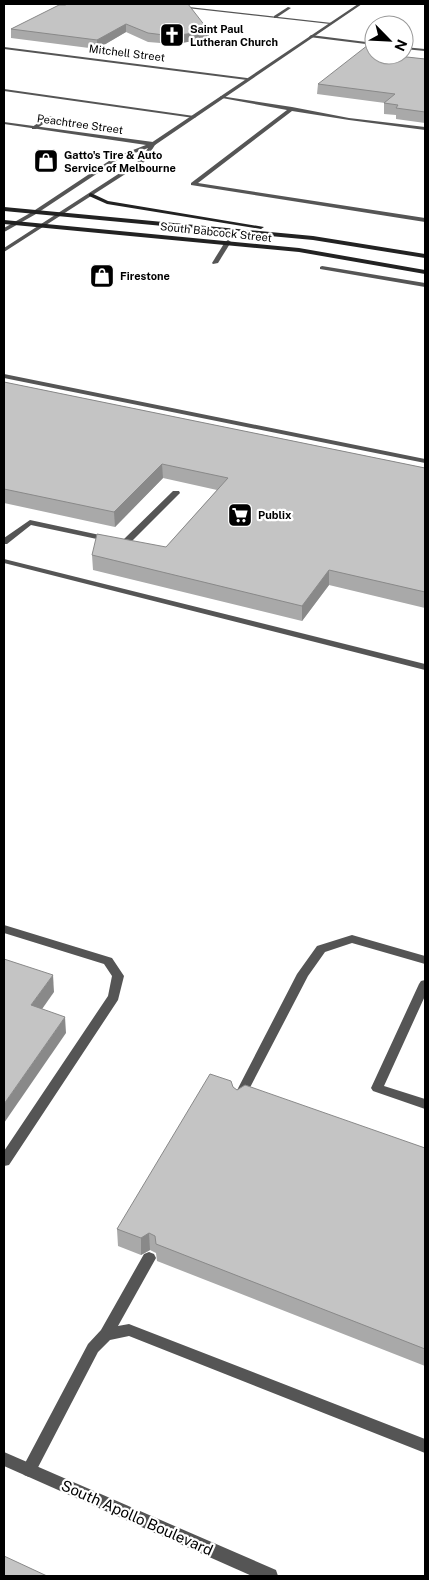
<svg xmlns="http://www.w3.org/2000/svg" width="429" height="1580" font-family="'Public Sans',sans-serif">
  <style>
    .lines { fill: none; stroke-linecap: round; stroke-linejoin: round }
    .service { fill: #555; fill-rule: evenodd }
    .minor { fill: #555; fill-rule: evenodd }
    .tertiary { fill: #555; fill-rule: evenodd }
    .secondary { fill: #222; fill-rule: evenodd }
    .wall { fill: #a9a9a9 }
    .shaded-wall { fill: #898989 }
    .building { fill: #c4c4c4; stroke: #898989 }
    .labels { text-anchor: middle; stroke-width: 4.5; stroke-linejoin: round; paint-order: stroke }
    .far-poi-label { font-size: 11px; font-weight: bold; fill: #000; stroke: #fff; text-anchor: start }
    .far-street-label { font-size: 11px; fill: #000; stroke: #fff }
    .near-street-label { font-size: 15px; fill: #000; stroke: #fff }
  </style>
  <rect width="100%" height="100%" fill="#fff"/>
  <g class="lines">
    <!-- service -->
    <g class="service">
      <path d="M288 7 291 8 276 18H274V16Z"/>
      <path d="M311 35 374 43V45L309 37Z"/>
      <path d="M404 47 425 49V51L404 49Z"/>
      <path d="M4 89 194 116 196 117 194 118 4 91Z"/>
      <path d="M220 96 292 107 349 118 425 127V130L349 120 292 111 198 183 425 218V222L191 185V183L287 110 222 98Z"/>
      <path d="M49 116 53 117 36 129H32V127Z"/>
      <path d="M228 240 231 242 218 263 213 264 212 263 225 242Z"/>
      <path d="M322 266 425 283V287L320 269V267Z"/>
      <path d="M4 374 425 459V463L4 378Z"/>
      <path d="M173 491H179L180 493 128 545H125L31 525 7 544H4V538L30 520 123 540Z"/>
      <path d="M4 559 425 664V670L4 563Z"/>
      <path d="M4 925 112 958 124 976 118 1000 9 1165 4 1166V1151L108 996 112 976 104 964 4 933Z"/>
      <path d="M352 935 425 956V964L352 943 325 952 308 976 243 1101 239 1103 235 1101 233 1098 297 974 317 946Z"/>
      <path d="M425 980V996L384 1086 425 1099V1109L373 1091 371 1088 419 984 421 981Z"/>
      <path d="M149 1252 154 1254 156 1258 118 1326 129 1324 134 1326 425 1439V1453L129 1336 110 1340 98 1352 34 1475 29 1477 24 1475 21 1470 24 1465 88 1344 101 1330 144 1254Z"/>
    </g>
    <!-- minor -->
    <g class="minor">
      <path d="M151 4H162L332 23 330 24Z"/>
      <path d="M4 47 247 78 249 79 247 80 4 49Z"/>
      <path d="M4 122 153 142 156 144 153 146 4 124Z"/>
    </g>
    <!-- tertiary -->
    <g class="tertiary">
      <path d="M358 4H362L155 145 144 162 4 252V248L140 160 148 148 119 159 36 214 6 231 4 232V228L32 212 115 157 151 143Z"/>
      <path d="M4 1452 276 1570 278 1576H252L4 1466Z"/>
    </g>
    <!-- secondary -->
    <g class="secondary">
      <path d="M91 193 108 201 264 227 261 229 107 204 89 196V194Z"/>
      <path d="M4 207 313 236 425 254V258L313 240 4 211Z"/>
      <path d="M4 220 299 248 425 270V274L299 252 4 224Z"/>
    </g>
  </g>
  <!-- wall -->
  <g class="wall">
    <path d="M65 5 209 31V39L173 44 148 42 126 32 97 49 11 38V29Z"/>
    <path d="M406 49 405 57 425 59V123L396 119V115L384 114V103H385L317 94 318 84Z"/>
    <path d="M4 382 425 468V608L329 585 302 621 93 570 92 555 166 547 217 490 163 478 115 527 4 503Z"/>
    <path d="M233 1087 237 1090 425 1148V1366L157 1261 156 1253 150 1250 141 1255 118 1246 117 1229Z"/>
  </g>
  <!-- shaded-wall -->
  <g class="shaded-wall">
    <path d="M126 24V32L97 49V40Z"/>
    <path d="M209 31V39L173 44 172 36Z"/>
    <path d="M406 49 405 59 398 56 399 55H404V51Z"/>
    <path d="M162 464 163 478 115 527 114 512Z"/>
    <path d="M329 570V585L302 621V606Z"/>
    <path d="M53 975 54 992 33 1022 31 1005Z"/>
    <path d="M65 1017 66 1033 4 1123V1104Z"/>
    <path d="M149 1233 150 1250 141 1255V1238Z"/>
  </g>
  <!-- building -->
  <g class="building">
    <path d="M68 4H188L209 31 172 36 148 33 126 24 97 40 11 29 59 5H65Z"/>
    <path d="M368 45 374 46V55H399L398 56 425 59V112L396 108 398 105 384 103 395 94 318 84Z"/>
    <path d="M4 382 425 468V592L329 570 302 606 92 555 97 534 166 547 228 478 162 464 114 512 4 489Z"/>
    <path d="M4 959 53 975 31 1005 65 1017 4 1104Z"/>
    <path d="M210 1074 231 1081 233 1087 237 1090 245 1085 425 1148V1349L156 1244 155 1236 149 1233 141 1238 117 1229Z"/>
    <path d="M4 1556 47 1576H4Z"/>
  </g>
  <!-- icons -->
  <defs>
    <symbol id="church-square" viewBox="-11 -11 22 22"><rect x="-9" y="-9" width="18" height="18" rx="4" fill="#000" stroke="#fff"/><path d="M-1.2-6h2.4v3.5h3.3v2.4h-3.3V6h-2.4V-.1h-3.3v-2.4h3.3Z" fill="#fff"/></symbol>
    <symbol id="shop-square" viewBox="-11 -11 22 22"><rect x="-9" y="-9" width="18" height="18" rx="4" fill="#000" stroke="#fff"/><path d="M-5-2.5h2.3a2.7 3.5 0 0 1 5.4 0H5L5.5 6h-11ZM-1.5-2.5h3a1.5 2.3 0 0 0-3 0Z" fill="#fff"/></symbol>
    <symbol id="supermarket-square" viewBox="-11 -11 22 22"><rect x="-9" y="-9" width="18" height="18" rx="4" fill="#000" stroke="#fff"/><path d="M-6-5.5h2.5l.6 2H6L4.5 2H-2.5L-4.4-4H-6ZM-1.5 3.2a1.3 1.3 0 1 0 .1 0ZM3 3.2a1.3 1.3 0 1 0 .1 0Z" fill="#fff"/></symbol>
  </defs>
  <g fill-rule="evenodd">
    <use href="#church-square" x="158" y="21" width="28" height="28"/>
    <use href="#shop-square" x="32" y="147" width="28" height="28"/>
    <use href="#shop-square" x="88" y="262" width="28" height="28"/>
    <use href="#supermarket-square" x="226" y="501" width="28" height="28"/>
  </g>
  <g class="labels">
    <!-- far-poi labels -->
    <g class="far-poi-label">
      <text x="190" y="33">Saint Paul<tspan x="190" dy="13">Lutheran Church</tspan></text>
      <text x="64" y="159">Gatto's Tire &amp; Auto<tspan x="64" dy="13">Service of Melbourne</tspan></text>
      <text x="120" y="280">Firestone</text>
      <text x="258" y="519">Publix</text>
    </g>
    <!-- far-street labels -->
    <g class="far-street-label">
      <text transform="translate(127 53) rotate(7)" y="4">Mitchell Street</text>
      <text transform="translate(80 124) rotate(8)" y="4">Peachtree Street</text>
      <text transform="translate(216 232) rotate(6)" y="4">South Babcock Street</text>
    </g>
    <!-- near-street labels -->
    <g class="near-street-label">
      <text transform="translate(137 1518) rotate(24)" y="5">South Apollo Boulevard</text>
    </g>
  </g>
  <!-- border -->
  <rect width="429" height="1580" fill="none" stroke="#000000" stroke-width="10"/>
  <!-- north arrow -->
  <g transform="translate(389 40) rotate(114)"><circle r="24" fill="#ffffff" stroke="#999999"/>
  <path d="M0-4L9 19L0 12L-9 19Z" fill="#000000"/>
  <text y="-8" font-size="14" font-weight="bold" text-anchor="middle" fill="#000000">N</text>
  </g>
</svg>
